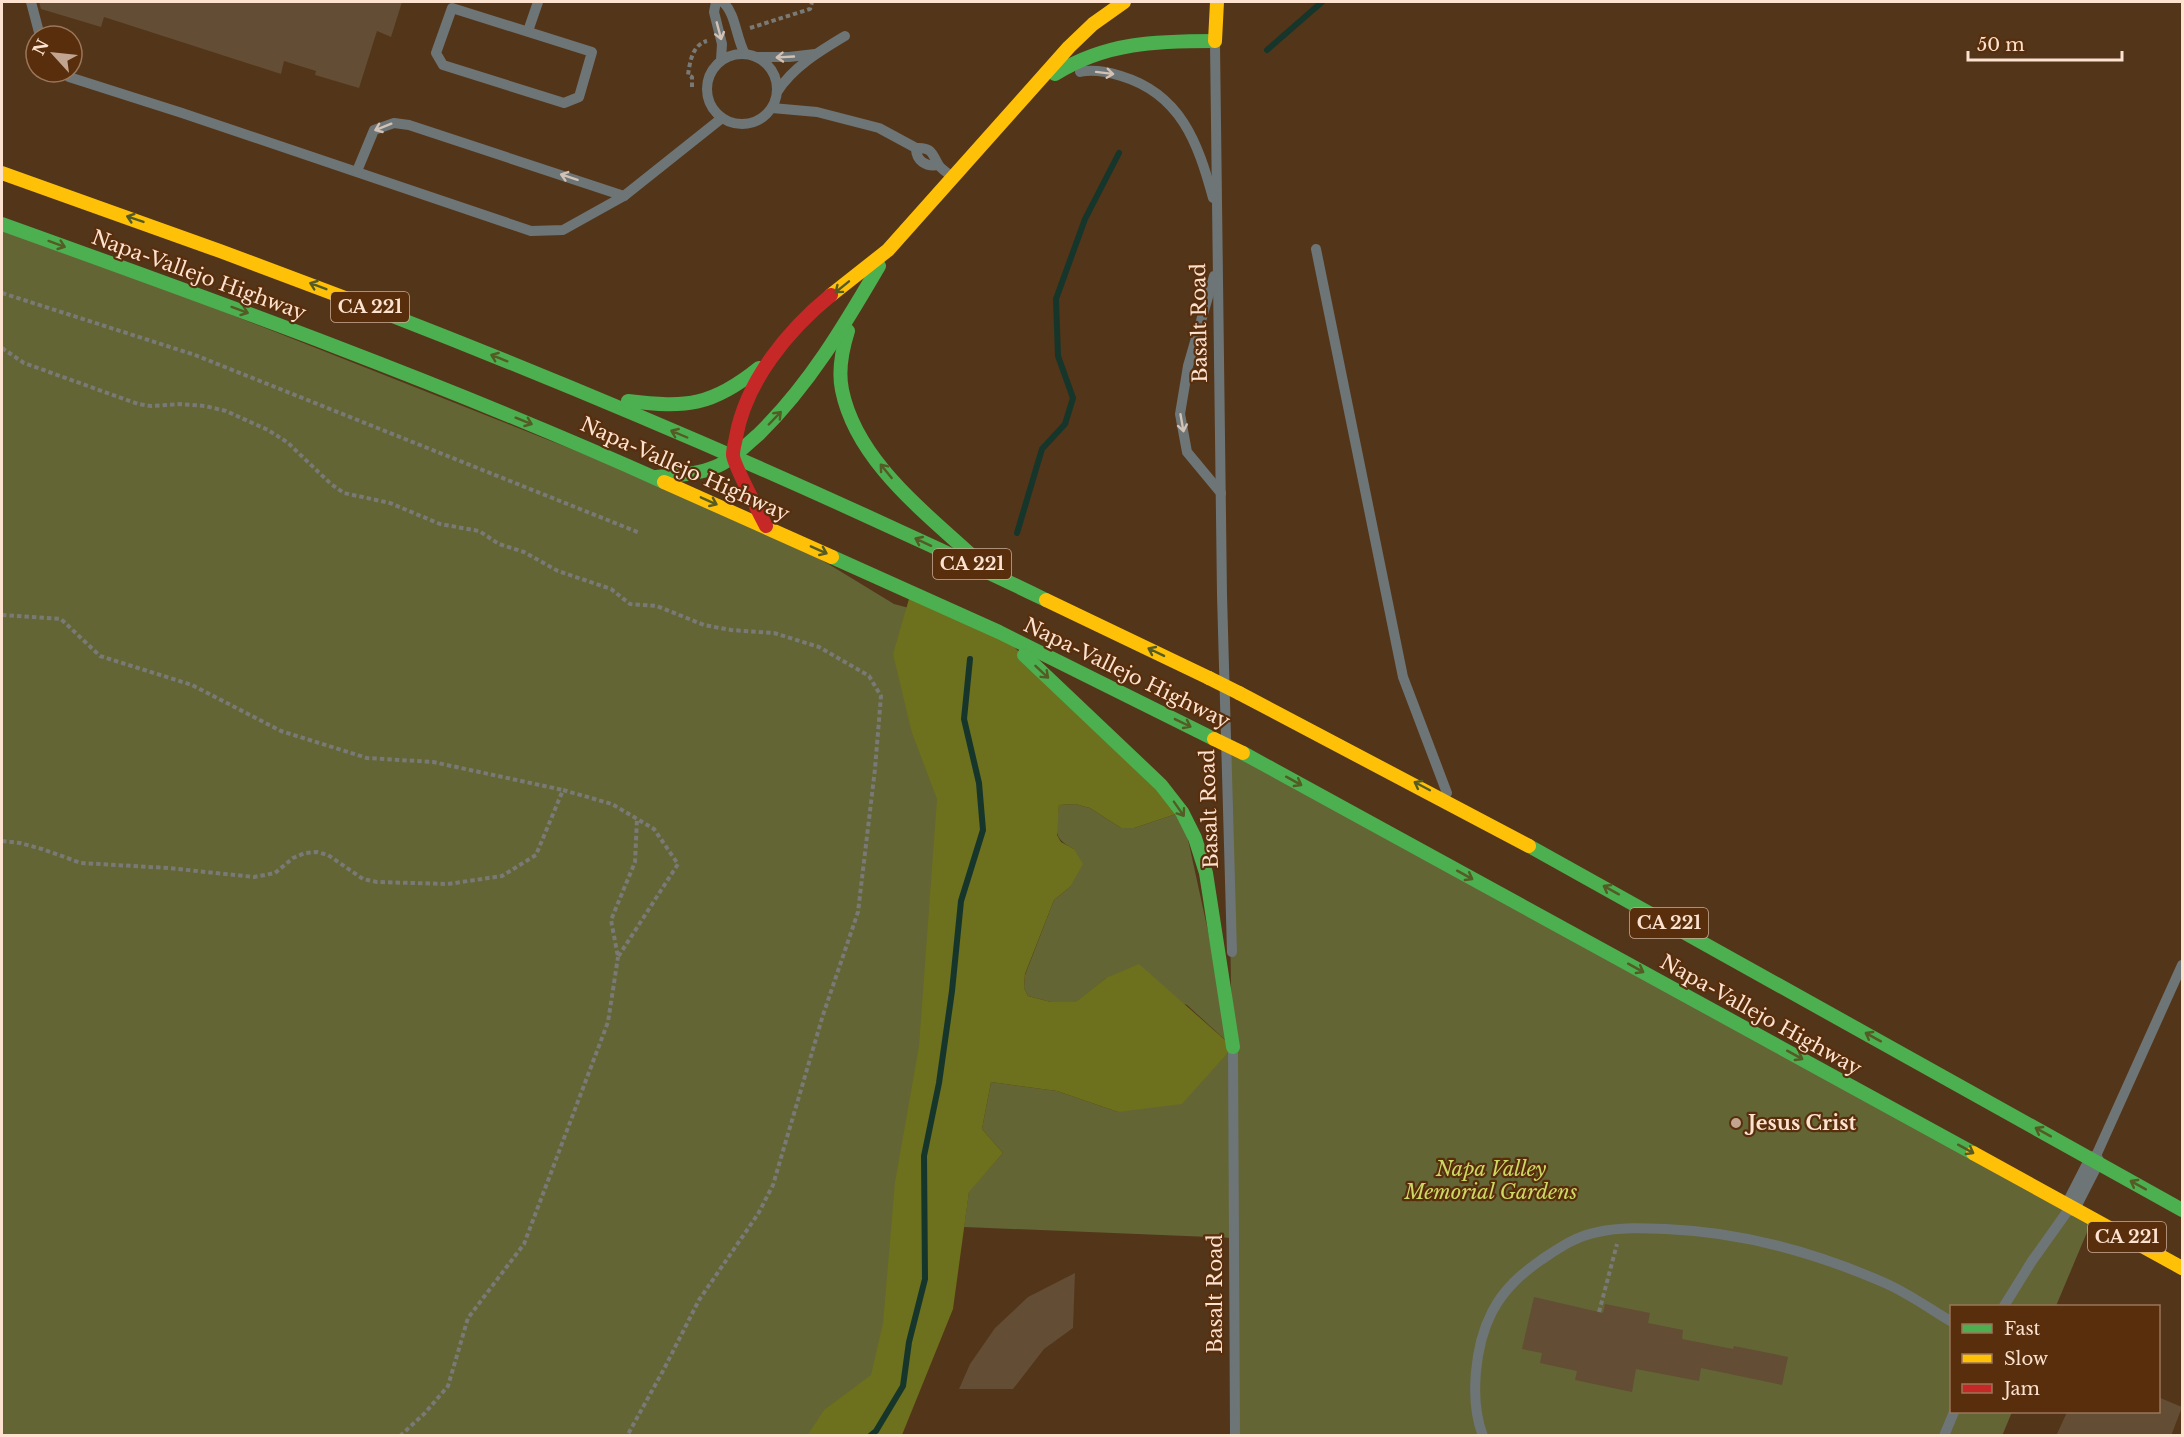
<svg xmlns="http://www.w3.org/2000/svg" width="2184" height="1437" font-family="'Libre Baskerville',serif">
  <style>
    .green { fill: #636534 }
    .forest { fill: #6d701c }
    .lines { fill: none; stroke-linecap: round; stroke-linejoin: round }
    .stream { stroke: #17362b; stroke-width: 6 }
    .building { fill: #634d34 }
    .path { stroke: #797976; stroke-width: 4; stroke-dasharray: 4.5 3; stroke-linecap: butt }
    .lane { stroke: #6e7576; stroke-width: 10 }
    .street { stroke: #6e7576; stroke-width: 20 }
    .fast { stroke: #4caf50; stroke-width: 14 }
    .slow { stroke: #ffc107; stroke-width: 14 }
    .jam { stroke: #c62828; stroke-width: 14 }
    .slow-bridge { stroke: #ffc107; stroke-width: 14 }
    .oneway { stroke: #d2c1b5 }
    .oneway2 { stroke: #545b24 }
    .poi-dot { fill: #c2a590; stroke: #582e0c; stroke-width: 2 }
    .labels { text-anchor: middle; stroke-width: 4.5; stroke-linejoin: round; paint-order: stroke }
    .shield { fill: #582e0c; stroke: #ccac95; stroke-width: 1.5 }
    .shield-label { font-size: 18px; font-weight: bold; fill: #fde2d0 }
    .street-label { font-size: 20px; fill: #fde2d0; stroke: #582e0c }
    .poi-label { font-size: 20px; font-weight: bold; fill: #fde2d0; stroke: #582e0c; text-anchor: start }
    .park-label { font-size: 20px; font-style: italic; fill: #cdd963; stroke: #582e0c }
  </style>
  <rect width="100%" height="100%" fill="#533519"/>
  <!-- green -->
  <g class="green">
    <path d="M2 224 766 526 894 604 999 632 870 1436H2Z"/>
    <path d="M1227 749 2093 1218 2056 1306H1952V1412H2012L2002 1436 1235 1435 1234 1238 964 1227 969 1191 1003 1153 982 1129 991 1082 1057 1091 1118 1112 1233 1047 1187 1005 1106 978 1077 1002H1051L1028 996 1024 988 1025 975 1054 900 1070 887 1074 849C1050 837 1057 829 1059 805L1075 804 1090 808 1121 828H1134L1182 812 1232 1041Z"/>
  </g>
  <!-- forest -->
  <path class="forest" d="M911 592 999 632 1182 812 1134 828H1121L1090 808 1075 804 1059 805 1057 835 1061 842 1074 849 1083 864 1070 887 1054 900 1025 974 1024 988 1028 996 1051 1002H1076L1106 978 1139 964 1233 1047 1182 1104 1118 1112 1057 1091 991 1082 982 1129 1003 1153 969 1192 953 1309 902 1435 807 1436 824 1410 871 1375 883 1323 895 1182 919 1046 937 799 912 733 893 654Z"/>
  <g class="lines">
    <!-- stream -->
    <g class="stream">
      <path d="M1267 50 1322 2"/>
      <path d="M1017 533 1042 449 1065 424 1073 398 1058 356 1056 299 1085 219 1119 153"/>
      <path d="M870 1436 876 1431 903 1386 909 1342 925 1279 924 1156 939 1083 952 991 961 901 983 830 979 783 964 719 970 659"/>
    </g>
  </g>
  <!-- building -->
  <g class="building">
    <path d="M39 2H402L391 37 377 31 359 88 315 75 316 71 284 61 281 74 104 17 101 27 41 9Z"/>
    <path d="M1075 1273 1073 1328 1044 1349 1013 1389H959L970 1364 995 1328 1028 1297Z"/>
    <path d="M1534 1297 1603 1313 1605 1304 1650 1313 1648 1323 1683 1330 1682 1339 1733 1349 1734 1346 1788 1357 1782 1385 1701 1368 1699 1381 1636 1369 1632 1392 1575 1380 1577 1371 1540 1363 1542 1353 1522 1349Z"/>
    <path d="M2158 1397 2182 1407 2171 1436H2056L2067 1412H2158Z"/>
  </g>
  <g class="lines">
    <!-- path -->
    <g class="path">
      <path d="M750 28 810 9 812 2"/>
      <path d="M692 87V77L688 75C690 62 692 45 707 41"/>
      <path d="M2 293 195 355 640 533"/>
      <path d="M2 348 24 363 138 404 151 406 180 404 205 406 226 411 268 430 287 442 331 484 344 493 390 503 440 524 479 531 499 544 524 552 558 571 611 589 630 604 657 606 704 625 731 630 774 633 819 647 869 676 881 696 875 769 858 912 823 1015 773 1185 758 1214 699 1300 664 1369 627 1436"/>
      <path d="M2 615 61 619 100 656 192 685 281 731 367 758 433 762 563 790"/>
      <path d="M2 841 20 843 42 849 81 863 168 868 254 877 275 873 293 858 305 853 317 852 328 855 363 879 377 882 448 884 502 876 536 855 563 790 612 804 654 829 678 864 618 957 611 920 635 862 637 819"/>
      <path d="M1599 1312 1617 1244"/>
      <path d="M400 1436 425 1413 448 1386 468 1318 524 1244 608 1022 618 957"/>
    </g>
    <!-- lane -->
    <g class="lane">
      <path d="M31 2 40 36"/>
      <path d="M716 2 714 12 722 44 721 60"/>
      <path d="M723 2C736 14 736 38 745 54"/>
      <path d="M452 8 592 52 579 97 564 103 443 65 436 53Z"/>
      <path d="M528 31 538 2"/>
      <path d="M1215 44 1222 595 1232 952"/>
      <circle cx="742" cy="89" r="35"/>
      <path d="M756 57H789L815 54"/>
      <path d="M64 72 69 77 182 113 531 231 563 230 624 196 722 118"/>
      <path d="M1080 72C1093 69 1108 72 1121 76 1181 94 1198 143 1213 198"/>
      <path d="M777 92C793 67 820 51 845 36"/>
      <path d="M772 108 817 112 879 128 916 148"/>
      <path d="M938 165C926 167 916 161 916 148 931 147 932 153 938 164 940 168 946 172 950 175"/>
      <path d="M357 171 374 130 394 123 409 125 624 196"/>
      <path d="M1316 249 1403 677 1447 793"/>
      <path d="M1214 276 1188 366 1180 414 1187 452 1221 493"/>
      <path d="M1233 1049 1235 1436"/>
      <path d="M2095 1158 2182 965"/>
      <path d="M2004 1306 2032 1261 2069 1209"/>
      <path d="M1483 1436C1469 1400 1475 1345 1492 1312 1504 1289 1521 1274 1541 1260 1559 1248 1576 1236 1598 1232 1620 1227 1643 1228 1666 1229 1743 1232 1814 1252 1885 1283 1908 1293 1930 1309 1952 1322"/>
      <path d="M1944 1436 1954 1412"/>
    </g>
    <!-- street -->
    <path class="street" d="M2071 1206 2094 1161"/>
    <!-- fast -->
    <g class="fast">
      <path d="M1055 74C1106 42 1157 41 1215 41"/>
      <path d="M2 224C225 304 448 385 664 482"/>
      <path d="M385 313C609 400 830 496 1046 600"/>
      <path d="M848 331C842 350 838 371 842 390 856 459 921 509 970 554"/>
      <path d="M628 401C687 408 712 406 759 368"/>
      <path d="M656 477C676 475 696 475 715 467 732 460 745 446 759 434 809 385 844 326 879 266"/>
      <path d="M832 557 999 632 1214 739"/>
      <path d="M1024 655 1161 785 1182 812 1195 838 1206 873 1233 1047"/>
      <path d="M1243 753 1973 1153"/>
      <path d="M1529 846 2182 1210"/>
    </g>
    <!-- slow -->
    <g class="slow">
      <path d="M1215 41 1217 2"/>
      <path d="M2 173 220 251 385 313"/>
      <path d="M831 295 888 250 1069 47 1093 24 1124 2"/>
      <path d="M664 482 832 557"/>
      <path d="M1046 600 1209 678"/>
      <path d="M1239 693 1529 846"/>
      <path d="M1973 1153 2182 1268"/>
    </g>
    <!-- jam -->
    <path class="jam" d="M766 526C760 514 733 464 733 455 733 449 735 443 736 437 746 381 788 330 831 295"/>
    <!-- slow-bridge -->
    <g class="slow-bridge">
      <path d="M1209 678 1239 693"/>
      <path d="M1214 739 1243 753"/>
    </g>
  </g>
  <!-- one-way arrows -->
  <defs><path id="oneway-shaft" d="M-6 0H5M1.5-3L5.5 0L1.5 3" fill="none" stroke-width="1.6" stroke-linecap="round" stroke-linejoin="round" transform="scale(1.5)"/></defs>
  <g class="oneway">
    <use href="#oneway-shaft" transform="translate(719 31) rotate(75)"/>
    <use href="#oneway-shaft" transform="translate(785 57) rotate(177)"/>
    <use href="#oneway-shaft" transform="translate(1105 73) rotate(7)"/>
    <use href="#oneway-shaft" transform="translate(383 127) rotate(158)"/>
    <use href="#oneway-shaft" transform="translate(569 177) rotate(-162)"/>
    <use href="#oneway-shaft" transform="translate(1182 423) rotate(80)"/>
  </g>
  <g class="oneway2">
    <use href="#oneway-shaft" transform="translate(135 219) rotate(-161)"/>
    <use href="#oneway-shaft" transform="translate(57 244) rotate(20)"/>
    <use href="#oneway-shaft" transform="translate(318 286) rotate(-159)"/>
    <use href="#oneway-shaft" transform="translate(842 287) rotate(141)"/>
    <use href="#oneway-shaft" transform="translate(240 310) rotate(20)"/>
    <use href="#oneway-shaft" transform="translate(499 358) rotate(-158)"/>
    <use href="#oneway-shaft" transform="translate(775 418) rotate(-46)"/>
    <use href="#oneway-shaft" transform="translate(524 421) rotate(22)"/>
    <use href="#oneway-shaft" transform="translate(679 434) rotate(-157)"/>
    <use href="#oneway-shaft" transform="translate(886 471) rotate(-129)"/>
    <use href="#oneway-shaft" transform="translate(709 501) rotate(24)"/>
    <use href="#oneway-shaft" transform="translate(923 542) rotate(-155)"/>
    <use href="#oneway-shaft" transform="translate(819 550) rotate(24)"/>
    <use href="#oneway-shaft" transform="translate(1156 652) rotate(-154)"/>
    <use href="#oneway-shaft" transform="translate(1042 672) rotate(43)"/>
    <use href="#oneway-shaft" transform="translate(1183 723) rotate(26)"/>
    <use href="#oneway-shaft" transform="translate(1294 781) rotate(29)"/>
    <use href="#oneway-shaft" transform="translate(1422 786) rotate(-152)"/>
    <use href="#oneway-shaft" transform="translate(1179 809) rotate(55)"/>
    <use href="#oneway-shaft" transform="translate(1465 875) rotate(29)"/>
    <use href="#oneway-shaft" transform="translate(1611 890) rotate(-151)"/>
    <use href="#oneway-shaft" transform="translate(1636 968) rotate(29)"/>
    <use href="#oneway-shaft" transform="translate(1873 1037) rotate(-151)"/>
    <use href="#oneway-shaft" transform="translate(1795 1055) rotate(29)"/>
    <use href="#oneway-shaft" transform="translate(2043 1132) rotate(-151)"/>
    <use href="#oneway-shaft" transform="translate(1966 1149) rotate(29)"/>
    <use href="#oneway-shaft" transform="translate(2138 1185) rotate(-151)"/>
  </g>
  <!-- markers -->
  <circle class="poi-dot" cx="1736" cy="1123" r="6"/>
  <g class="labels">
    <!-- shield labels -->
    <g class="shield">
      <rect x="331" y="292" width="78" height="30" rx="4.5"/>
      <rect x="933" y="549" width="78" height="30" rx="4.5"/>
      <rect x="1630" y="908" width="78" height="30" rx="4.5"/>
      <rect x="2088" y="1222" width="78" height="30" rx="4.5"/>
    </g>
    <g class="shield-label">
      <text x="370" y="313">CA 221</text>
      <text x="972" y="570">CA 221</text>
      <text x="1669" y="929">CA 221</text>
      <text x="2127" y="1243">CA 221</text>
    </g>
    <!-- street labels -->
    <g class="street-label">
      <text transform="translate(199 275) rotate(20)" y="7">Napa-Vallejo Highway</text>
      <text transform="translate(1199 323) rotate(-91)" y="7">Basalt Road</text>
      <text transform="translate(685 469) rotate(24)" y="7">Napa-Vallejo Highway</text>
      <text transform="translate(1127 673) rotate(26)" y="7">Napa-Vallejo Highway</text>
      <text transform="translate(1209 809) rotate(-92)" y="7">Basalt Road</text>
      <text transform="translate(1761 1015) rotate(29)" y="7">Napa-Vallejo Highway</text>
      <text transform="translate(1215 1294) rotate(-90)" y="7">Basalt Road</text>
    </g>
    <!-- poi labels -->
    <g class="poi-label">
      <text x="1748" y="1130">Jesus Crist</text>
    </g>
    <!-- park labels -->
    <g class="park-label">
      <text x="1491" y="1176">Napa Valley<tspan x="1491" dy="23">Memorial Gardens</tspan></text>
    </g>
  </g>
  <!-- border -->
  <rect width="2184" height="1437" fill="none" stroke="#fde2d0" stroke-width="6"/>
  <!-- legend -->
  <rect x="1950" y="1305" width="210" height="108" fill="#582e0c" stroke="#9a765a" stroke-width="1.5"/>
  <rect x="1962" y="1324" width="30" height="9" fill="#4caf50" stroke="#9a765a" stroke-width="1.5"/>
  <text x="2004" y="1335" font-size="18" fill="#fde2d0">Fast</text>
  <rect x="1962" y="1354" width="30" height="9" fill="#ffc107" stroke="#9a765a" stroke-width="1.5"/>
  <text x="2004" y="1365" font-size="18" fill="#fde2d0">Slow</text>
  <rect x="1962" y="1384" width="30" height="9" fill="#c62828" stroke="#9a765a" stroke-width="1.5"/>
  <text x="2004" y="1395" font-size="18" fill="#fde2d0">Jam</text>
  <!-- north arrow -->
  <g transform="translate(54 54) rotate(297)"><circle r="28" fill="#582e0c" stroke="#9a765a" stroke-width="1.5"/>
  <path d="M0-4.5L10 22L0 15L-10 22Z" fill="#c2a590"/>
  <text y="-9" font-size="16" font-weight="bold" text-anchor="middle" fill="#fde2d0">N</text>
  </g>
  <!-- scale -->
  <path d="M1968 51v9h154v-9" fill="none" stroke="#fde2d0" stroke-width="3"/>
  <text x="1977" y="51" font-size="18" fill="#fde2d0" stroke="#582e0c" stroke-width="4.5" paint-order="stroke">50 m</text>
</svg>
